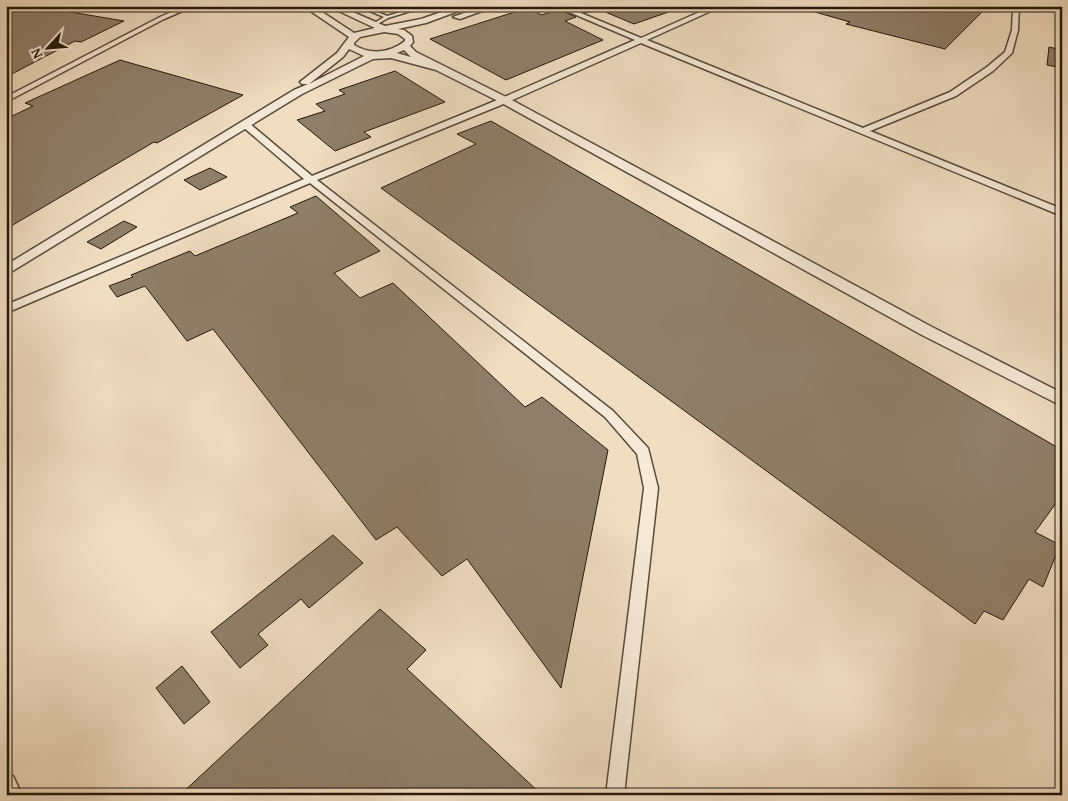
<svg xmlns="http://www.w3.org/2000/svg" width="1068" height="801" font-family="'Gentium Book Plus',serif">
  <style>
    .building { fill: #8f7f6a; stroke: #25190b }
    .lines { fill: none; stroke-linecap: round; stroke-linejoin: round }
    .service-casing { stroke: #584a39; stroke-width: 3 }
    .minor-casing { stroke: #584a39; stroke-width: 3 }
    .tertiary-casing { stroke: #584a39; stroke-width: 3 }
    .service { fill: #f5e9d7; fill-rule: evenodd }
    .minor { fill: #f5e9d7; fill-rule: evenodd }
    .tertiary { fill: #f5e9d7; fill-rule: evenodd }
  </style>
  <rect width="100%" height="100%" fill="#f0ddc2"/>
  <filter id="stains"><feTurbulence type="fractalNoise" baseFrequency=".004" numOctaves="4"/><feColorMatrix values="0 0 0 0 .2 0 0 0 0 .09 0 0 0 0 .02 0 0 0 .5 -.17"/></filter>
  <radialGradient id="worn" r=".72"><stop offset=".6" stop-color="#630" stop-opacity="0"/><stop offset="1" stop-color="#630" stop-opacity=".3"/></radialGradient>
  <!-- building -->
  <g class="building">
    <path d="M16 6H35L124 21 81 42 75 41 6 77V10Z"/>
    <path d="M569 6H679L680 8 634 24 598 9 586 13Z"/>
    <path d="M808 6H988L945 49 846 24 850 22 808 10Z"/>
    <path d="M527 8 542 15 558 9 576 17 565 21 603 40 506 80 430 39Z"/>
    <path d="M1049 47 1062 50V68L1047 65Z"/>
    <path d="M120 60 243 95 157 143 154 142 6 229V119L33 106 25 103Z"/>
    <path d="M395 71 445 102 364 132 371 137 335 151 297 120 325 111 316 104 345 94 339 90Z"/>
    <path d="M491 121 1062 450V495L1035 532 1060 545 1043 587 1029 579 1003 620 984 611 975 624 381 188 476 144 457 134Z"/>
    <path d="M210 168 227 177 200 190 184 180Z"/>
    <path d="M316 196 380 251 334 273 360 298 393 283 525 407 542 397 608 450 561 688 467 559 442 576 397 527 376 540 213 329 187 341 145 286 117 297 109 286 133 277 131 275 190 251 195 256 298 213 290 207Z"/>
    <path d="M124 221 137 227 101 249 87 242Z"/>
    <path d="M333 535 363 563 309 608 301 599 258 634 268 645 240 668 211 632Z"/>
    <path d="M380 609 426 650 407 669 542 795H180Z"/>
    <path d="M182 666 210 702 184 724 156 688Z"/>
  </g>
  <g class="lines">
    <defs>
      <path id="service" d="M358 6H362L387 16 422 6H427L388 18 374 26 372 25 373 24 384 17Z"/>
      <g id="minor">
        <path d="M185 6H194L164 19 6 102V97L160 17Z"/>
        <path d="M555 6H564L641 38 713 6H722L647 40 863 128 950 92 987 67 1005 52 1012 30 1013 6H1019L1018 30 1012 53 993 71 956 96 870 131 1062 209V216L641 43 501 105 317 180 613 411 648 448 658 488 624 795H606L644 488 637 454 605 417 310 183 6 313V305L304 179 243 127V123H249L312 176 495 101 635 40Z"/>
        <path d="M6 774 13 776 22 795H6Z"/>
      </g>
      <g id="tertiary">
        <path d="M303 6H313L354 33 375 28 328 6H339L385 26 421 19 459 6H472L426 23 398 29 404 30 412 36 413 42 410 46 416 52 508 98 932 327 1062 393V406L922 335 500 102 436 70 391 58 373 59 302 94 6 275V265L294 90 308 84H302L300 82 337 53 349 37ZM384 32 398 34 405 39V41C390 53 370 55 354 45V43L360 37ZM349 49 364 56 309 84 343 57ZM404 50 411 57 397 53Z"/>
        <path d="M483 6H496L460 19 453 17Z"/>
      </g>
    </defs>
    <!-- service casing -->
    <use href="#service" class="service-casing"/>
    <!-- minor casing -->
    <use href="#minor" class="minor-casing"/>
    <!-- tertiary casing -->
    <use href="#tertiary" class="tertiary-casing"/>
    <!-- service -->
    <use href="#service" class="service"/>
    <!-- minor -->
    <use href="#minor" class="minor"/>
    <!-- tertiary -->
    <use href="#tertiary" class="tertiary"/>
  </g>
  <!-- margin -->
  <rect width="1068" height="801" fill="none" stroke="#f0ddc2" stroke-width="25"/>
  <rect x="8" y="8" width="1053" height="786" fill="none" stroke="#25190b" stroke-width="2.5"/>
  <rect x="12" y="12" width="1043" height="776" fill="none" stroke="#25190b"/>
  <!-- north arrow -->
  <g transform="translate(48 48) rotate(244)" stroke="#f5e9d7" stroke-width="4" paint-order="stroke">
  <path d="M0-4L9 19L0 12L-9 19Z" fill="#25190b"/>
  <text y="-8" font-size="14" font-weight="bold" text-anchor="middle" fill="#25190b">N</text>
  </g>
  <rect width="100%" height="100%" filter="url(#stains)"/>
  <rect width="100%" height="100%" fill="url(#worn)"/>
</svg>
